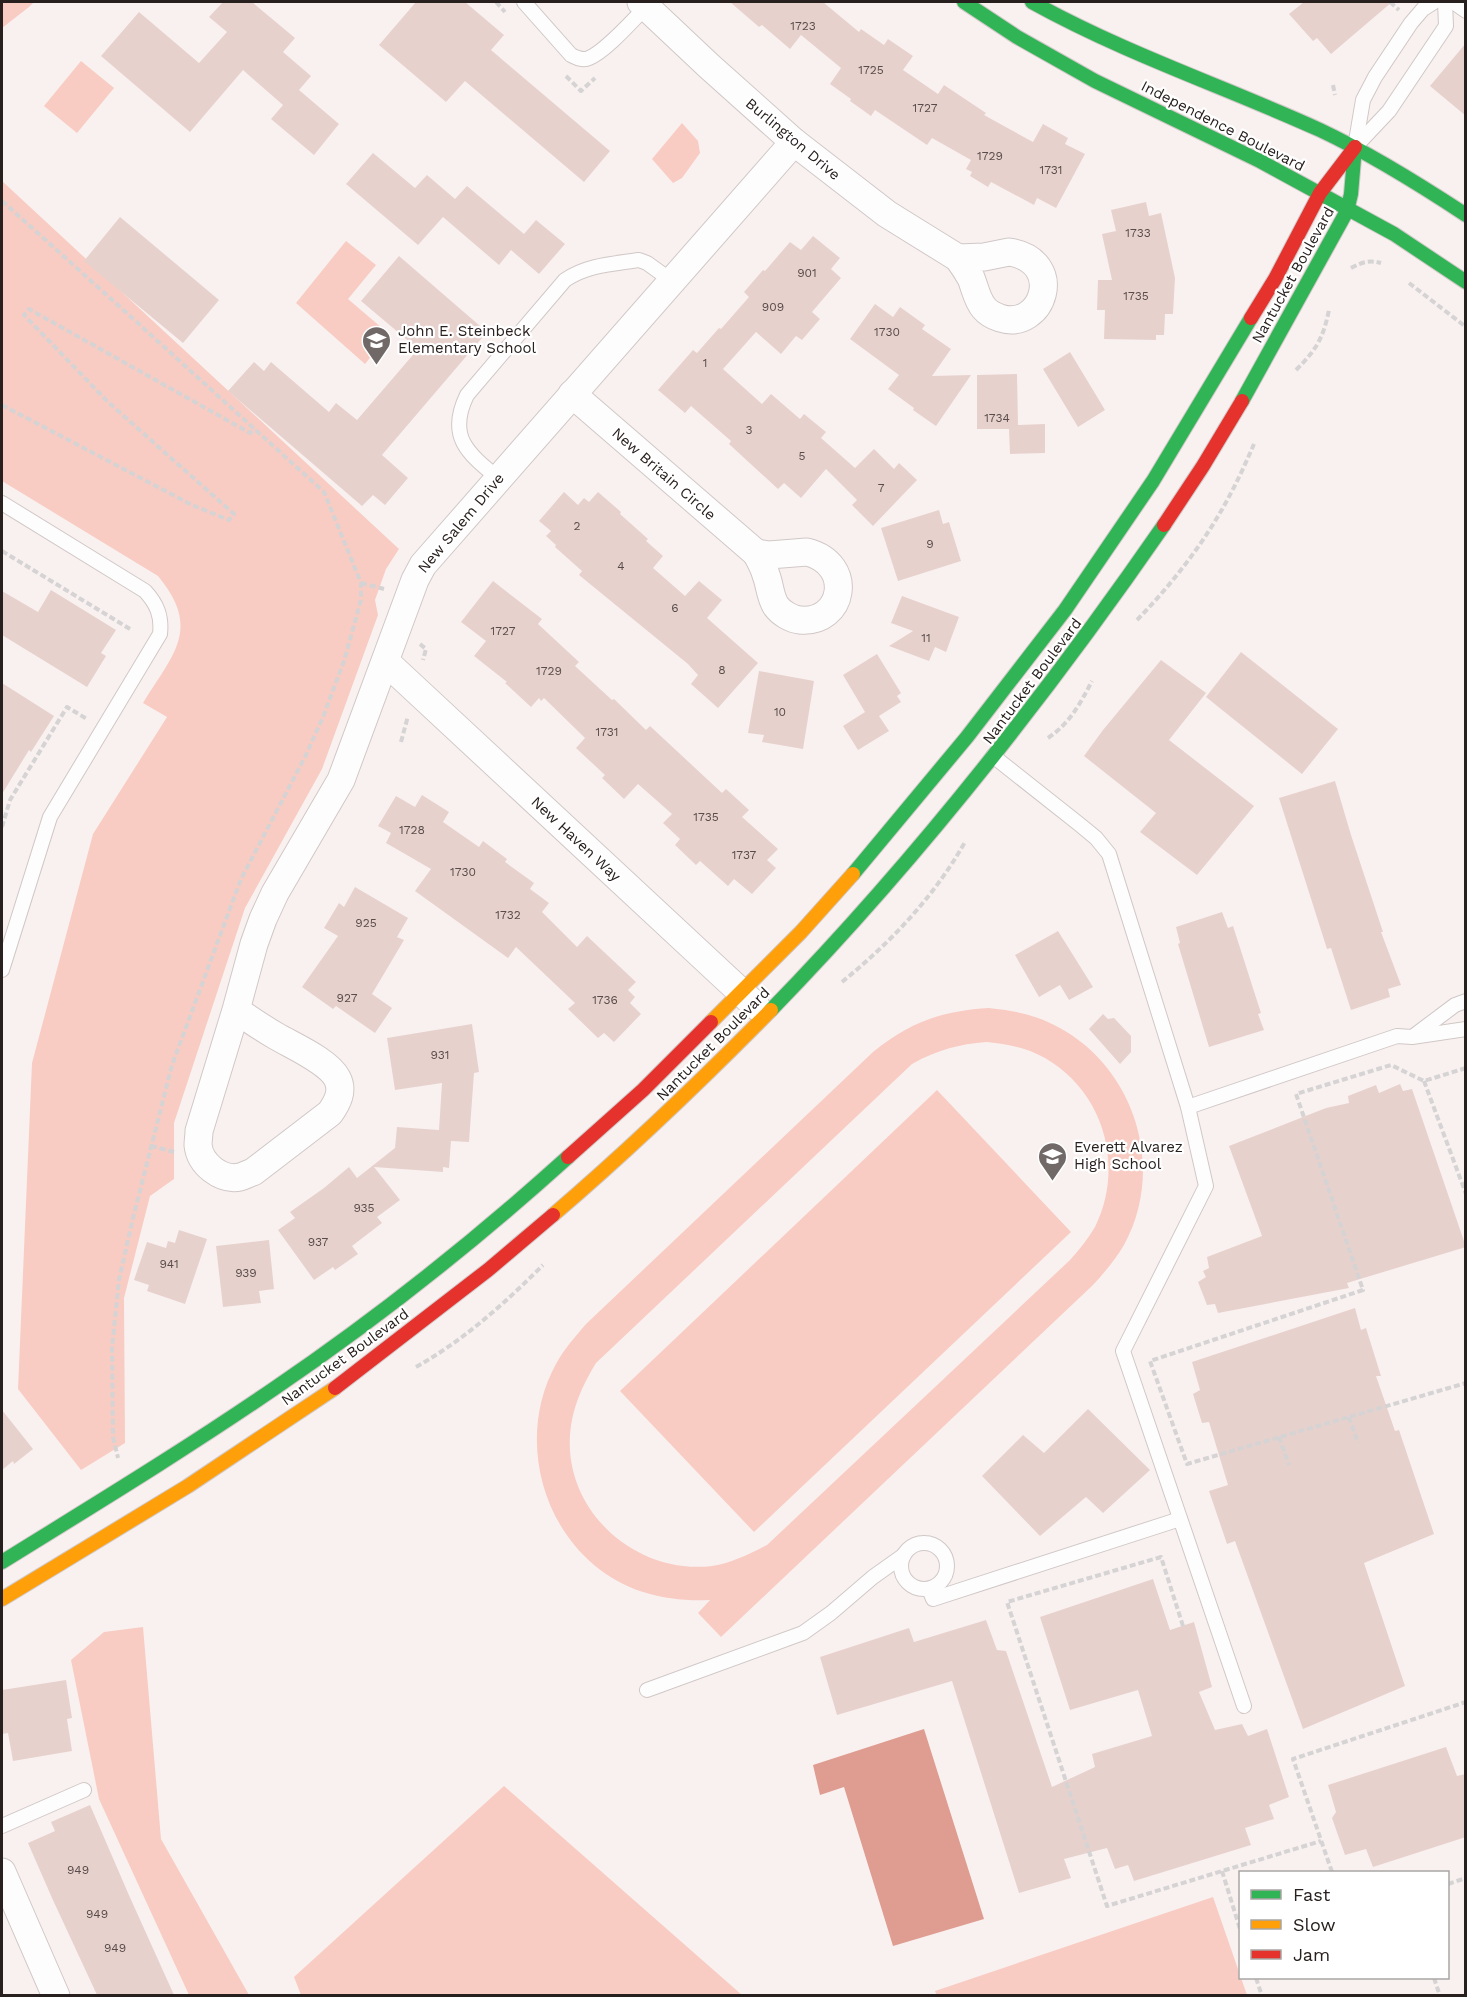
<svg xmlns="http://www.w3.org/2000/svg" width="1467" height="1997" font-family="'Work Sans',sans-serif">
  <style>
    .green { fill: #f8ccc3; fill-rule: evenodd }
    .water { fill: #df9c91 }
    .building { fill: #e7d1cd }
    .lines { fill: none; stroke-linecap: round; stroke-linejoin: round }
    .lane-casing { stroke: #d0c8c7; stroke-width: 16 }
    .street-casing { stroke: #d0c8c7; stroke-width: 29 }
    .fast-casing { stroke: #d0c8c7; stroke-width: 16 }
    .slow-casing { stroke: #d0c8c7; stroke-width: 16 }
    .jam-casing { stroke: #d0c8c7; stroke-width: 16 }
    .path { stroke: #d5d3d3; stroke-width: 4; stroke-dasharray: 6 3; stroke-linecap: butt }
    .lane { stroke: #fefdfd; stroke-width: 14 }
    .street { stroke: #fefdfd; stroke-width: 27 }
    .fast { stroke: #30b455; stroke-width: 14 }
    .slow { stroke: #ff9f0a; stroke-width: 14 }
    .jam { stroke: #e5322d; stroke-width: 14 }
    .labels { text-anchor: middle; stroke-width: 4.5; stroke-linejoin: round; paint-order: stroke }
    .number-label { font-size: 12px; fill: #584c4a }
    .street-label { font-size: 15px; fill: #28201e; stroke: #fff }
    .poi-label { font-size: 15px; fill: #28201e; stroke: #fff; text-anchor: start }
  </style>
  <rect width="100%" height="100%" fill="#f9f1f0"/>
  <!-- green -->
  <g class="green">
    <path d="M2 2H34L29 7 2 28Z"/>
    <path d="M81 61 114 88 77 133 44 106Z"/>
    <path d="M682 123 698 141 700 153 682 178 673 183 652 159Z"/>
    <path d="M2 181 399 549 386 569 375 600 378 615 322 769 245 908 174 1123V1179L150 1196 124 1298 125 1443 81 1470 18 1389 32 1063 93 834 167 717 143 703C173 654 202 629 158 576L2 481Z"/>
    <path d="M346 241 376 265 348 299 389 334 365 364 296 303Z"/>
    <path d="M989 1008C1006 1010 1022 1012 1038 1018 1129 1051 1170 1161 1124 1245 1115 1260 1104 1273 1093 1285L721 1637 698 1613 710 1600C687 1601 665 1599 643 1592 550 1562 510 1447 556 1364 564 1349 575 1337 586 1324L873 1052C910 1022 941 1011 989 1008ZM987 1042C1007 1044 1027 1048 1045 1058 1104 1092 1125 1166 1095 1227 1088 1239 1079 1250 1070 1260L767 1545C749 1554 732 1563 712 1566 636 1575 565 1512 570 1435 572 1408 582 1386 596 1363L912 1064C937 1050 959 1044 987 1042Z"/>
    <path d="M937 1090 1071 1232 754 1532 620 1391Z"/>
    <path d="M143 1627 161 1839 249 1995H189L99 1799 71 1660 104 1632Z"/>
    <path d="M504 1786 742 1995H301L294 1977Z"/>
    <path d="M1213 1897 1247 1995 937 1996 935 1991Z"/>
  </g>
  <!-- water -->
  <path class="water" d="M924 1729 984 1919 893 1946 844 1787 820 1795 813 1765Z"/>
  <!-- building -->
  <g class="building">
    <path d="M223 2H252L295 38 283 52 311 76 299 90 339 124 314 155 271 119 283 105 243 70 190 132 101 56 139 12 199 63 227 32 209 17Z"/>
    <path d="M416 2H465L504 35 491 50 610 151 584 182 465 81 446 102 379 45Z"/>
    <path d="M730 2H823L859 32 861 29 884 45 888 39 913 56 903 70 938 94 944 85 986 113 984 115 1033 142 1043 124 1068 138 1065 144 1085 154 1056 208 1037 198 1034 205 991 182 988 187 970 176 972 172 966 169 971 160 932 138 927 145 875 110 871 116 850 101 851 99 830 84 841 68 801 35 790 49 762 25 759 27Z"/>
    <path d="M1304 2H1392L1331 54 1317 38 1313 41 1289 14Z"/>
    <path d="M1466 43V116L1430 86Z"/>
    <path d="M373 153 415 188 427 175 455 199 467 186 524 234 536 220 565 244 539 274 511 250 499 265 443 217 418 245 346 184Z"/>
    <path d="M1146 202 1149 216 1161 213 1175 278 1173 314H1165L1164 335H1156V340L1104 339 1105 310H1097L1098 280H1112L1102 234 1116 231 1111 210Z"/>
    <path d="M120 217 219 300 183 343 84 261Z"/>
    <path d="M813 236 840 258 831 269 841 278 812 312 820 319 802 340 796 336 781 354 756 332 723 369 762 404 771 394 800 419 804 414 826 432 821 438 855 468 874 449 894 469 899 463 917 480 873 526 852 505 857 500 826 469 801 498 784 483 778 489 729 444 731 441 691 406 685 413 658 390 693 350 697 353 719 328 721 329 749 297 744 292 763 270 765 271 790 242 801 250Z"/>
    <path d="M399 256 487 332 382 455 408 478 385 505 373 495 362 506 228 391 254 362 264 371 271 362 329 412 336 403 357 420 418 349 361 301Z"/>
    <path d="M875 304 893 317 900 307 925 325 922 329 951 349 932 376 971 375 936 426 913 410 914 408 888 389 899 375 850 339Z"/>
    <path d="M1070 352 1105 410 1078 427 1043 369Z"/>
    <path d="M1017 374 1018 425 1045 424V453L1010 454 1009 429H977V375Z"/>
    <path d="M564 492 578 505 584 498 589 502 598 492 621 512 620 514 648 539 646 541 663 556 653 568 685 596 699 581 722 600 707 618 758 663 718 708 691 684 698 675 688 664 579 575 582 571 555 547 556 545 546 536 551 531 539 521Z"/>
    <path d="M939 510 943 524 949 522 961 561 898 581 881 528Z"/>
    <path d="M493 581 542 619 538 624 579 662 575 666 612 700 614 699 646 730 650 726 722 793 726 789 749 810 742 817 778 849 767 860 776 868 752 894 734 879 728 886 700 861 696 865 675 845 680 839 663 823 672 814 638 784 624 799 602 778 605 775 576 748 585 738 544 698 541 701 539 698 531 707 505 683 507 682 474 656 486 641 461 622Z"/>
    <path d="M51 590 116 630 101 653 106 656 87 687 2 635V591L38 612Z"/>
    <path d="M902 596 959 617 946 652 935 647 929 661 889 646 913 631 891 623Z"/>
    <path d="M1241 652 1338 729 1302 774 1206 697Z"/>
    <path d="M877 654 901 693 897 696 901 702 879 716 889 731 858 750 843 726 865 712 843 675Z"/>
    <path d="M1161 660 1206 693 1169 740 1254 806 1197 875 1140 832 1156 813 1084 756 1103 730Z"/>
    <path d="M759 671 814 681 803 749 762 742 764 735 748 733Z"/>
    <path d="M2 683 54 716 31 752 29 750 2 794Z"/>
    <path d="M1335 781 1351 835 1383 932H1381L1401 985 1388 989 1390 997 1351 1010 1331 948 1327 949 1279 798Z"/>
    <path d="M422 795 449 812 443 822 479 847 483 841 507 859 505 862 534 883 530 889 549 903 542 912 577 947 587 936 636 982 628 990 635 997 630 1003 641 1014 614 1042 604 1033 598 1038 568 1009 575 1003 516 947 508 958 415 891 431 869 386 843 391 833 378 826 396 796 415 807Z"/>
    <path d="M355 887 408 918 397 937 404 940 372 994 392 1008 375 1033 336 1006 333 1009 302 987 338 936 324 928 339 903 344 907Z"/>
    <path d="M1222 912 1228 928 1233 926 1261 1013 1258 1014 1264 1030 1209 1047 1178 944 1180 943 1176 927Z"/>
    <path d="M1058 931 1093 987 1069 1000 1060 985 1039 997 1015 955Z"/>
    <path d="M1103 1014 1108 1019 1114 1018 1131 1036V1052L1120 1064 1089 1029Z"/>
    <path d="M472 1024 479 1072 474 1073 469 1142 451 1141 449 1168 443 1167V1172L374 1167 400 1200 377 1217 382 1223 352 1246 358 1254 335 1270 333 1267 314 1280 278 1230 295 1218 290 1212 324 1188 349 1167 357 1178 395 1148 397 1127 439 1130 442 1083 395 1090 387 1038Z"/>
    <path d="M1400 1084 1403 1091 1412 1089 1466 1247 1347 1283 1349 1288 1218 1313 1215 1304 1207 1305 1198 1282 1206 1277 1203 1271 1209 1268 1207 1257 1262 1236 1229 1146 1326 1108 1349 1103 1348 1096 1376 1085 1379 1093Z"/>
    <path d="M179 1230 207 1239 185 1304 147 1291 149 1285 134 1280 147 1242 166 1248 168 1241 175 1243Z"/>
    <path d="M269 1240 274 1289 259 1291 261 1303 223 1307 216 1246Z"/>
    <path d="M1355 1308 1361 1330 1366 1328 1381 1376H1376L1395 1431 1399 1430 1434 1534 1364 1563 1405 1686 1303 1729 1235 1541 1227 1544 1209 1491 1228 1485 1209 1422 1202 1423 1193 1394 1200 1390 1192 1362Z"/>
    <path d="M1088 1409 1150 1470 1103 1513 1086 1497 1040 1536 982 1476 1023 1435 1044 1453Z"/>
    <path d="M2 1410 33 1449 14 1464 13 1461 2 1470Z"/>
    <path d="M1153 1579 1170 1630 1194 1622 1212 1687 1199 1692 1215 1730 1242 1724 1248 1736 1267 1729 1289 1797 1269 1805 1274 1819 1245 1828 1251 1845 1134 1881 1128 1865 1115 1869 1107 1848 1064 1859 1071 1878 1019 1893 952 1681 837 1715 820 1657 909 1628 914 1642 986 1620 997 1650 1006 1651 1052 1787 1095 1767 1092 1754 1152 1736 1138 1690 1070 1710 1040 1617Z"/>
    <path d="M66 1680 72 1718 67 1719 72 1751 13 1761 8 1733 2 1734V1690Z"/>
    <path d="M1446 1747 1457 1776 1466 1774V1837L1373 1867 1366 1849 1345 1855 1332 1818 1336 1812 1328 1785Z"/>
    <path d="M90 1805 128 1893 174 1995H97L52 1898 28 1843 55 1831 51 1822Z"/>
  </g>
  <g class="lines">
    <defs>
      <g id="lane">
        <path d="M524 2 571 55C577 58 583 61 589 58 606 51 632 21 646 7"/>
        <path d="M1453 2 1466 11"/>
        <path d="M1355 147 1389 111 1446 26 1445 2"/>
        <path d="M1355 147 1363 100 1375 77 1411 23 1423 9 1434 2"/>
        <path d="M498 478C467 453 447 436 467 395L565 280C587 265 612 264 639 260L647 263 672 281"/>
        <path d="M2 503 145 591C157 604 162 616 160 634L50 817 2 970"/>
        <path d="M993 756 1079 824 1096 838 1109 854 1188 1107 1397 1036 1412 1037 1466 1029"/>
        <path d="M1415 1035 1455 1005 1466 1001"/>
        <path d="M1188 1107 1206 1186 1123 1351 1244 1706"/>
        <circle cx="924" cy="1566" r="23"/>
        <path d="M929 1589 933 1599 1180 1519"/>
        <path d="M647 1690 803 1633 831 1613 873 1577 904 1555"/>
        <path d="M2 1826 84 1790"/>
      </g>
      <g id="street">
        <path d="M641 2 709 66 794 142 887 214 958 258"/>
        <path d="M1009 252C1067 261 1043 332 1000 318 994 316 988 313 984 308 977 300 975 288 971 278 967 271 963 265 958 258L984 257Z"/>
        <path d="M572 394 756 553"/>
        <path d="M807 552C855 564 844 624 800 620 791 619 781 613 776 606 770 597 770 585 766 575 764 567 760 560 756 553L769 555Z"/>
        <path d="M386 662 756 1006"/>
        <path d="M236 1010C249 1019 262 1028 276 1036 293 1046 328 1061 337 1078 344 1091 337 1103 330 1113L253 1172C249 1173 244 1176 240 1177 221 1181 200 1164 198 1145 198 1141 199 1136 199 1131L236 1010 254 944 263 919 275 893 341 780 415 580 423 565 794 142"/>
        <path d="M2 1872 56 1996"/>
      </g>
      <g id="fast">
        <path d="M964 2 1017 37 1095 81 1260 161 1394 234 1466 282"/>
        <path d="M1032 2C1126 54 1223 86 1320 130 1371 154 1419 184 1466 215"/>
        <path d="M1242 401 1347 211 1351 194 1355 147"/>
        <path d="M853 874 967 737 1065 610 1153 481 1251 318"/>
        <path d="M771 1010C917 860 1045 697 1164 525"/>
        <path d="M2 1562C94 1505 186 1449 275 1388 378 1318 476 1240 568 1157"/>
      </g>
      <g id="slow">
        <path d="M711 1022 801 932 853 874"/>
        <path d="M553 1215C629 1150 701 1081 771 1010"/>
        <path d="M2 1599 188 1486 335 1388"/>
      </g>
      <g id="jam">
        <path d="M1251 318 1275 279 1320 193 1355 147"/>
        <path d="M1164 525 1203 466 1242 401"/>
        <path d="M568 1157 643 1090 711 1022"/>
        <path d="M335 1388 488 1270 553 1215"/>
      </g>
    </defs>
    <!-- lane casing -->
    <use href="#lane" class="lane-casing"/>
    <!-- street casing -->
    <use href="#street" class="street-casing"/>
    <!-- fast casing -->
    <use href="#fast" class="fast-casing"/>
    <!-- slow casing -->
    <use href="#slow" class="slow-casing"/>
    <!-- jam casing -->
    <use href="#jam" class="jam-casing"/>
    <!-- path -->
    <g class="path">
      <path d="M496 2 505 12"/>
      <path d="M1390 2 1399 10"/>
      <path d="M566 76 581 91 595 78"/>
      <path d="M1333 85 1335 95"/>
      <path d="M2 201 119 306 324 492 361 583V600L344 661 323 717 306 755 241 879 172 1065 133 1218 119 1280 112 1348 113 1437 118 1458"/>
      <path d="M1351 268C1362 262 1369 260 1381 263"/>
      <path d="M1409 283 1466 327"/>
      <path d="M1296 370C1316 350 1323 339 1329 310"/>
      <path d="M2 405 192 505 229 520 234 514 108 402 24 315 29 309 250 433 255 429"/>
      <path d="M2 551 130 629"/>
      <path d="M361 583 384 589"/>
      <path d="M1137 620C1174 582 1208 538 1232 491 1240 476 1247 460 1254 444"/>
      <path d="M420 644 426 649 423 660"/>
      <path d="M1048 738C1070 723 1080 704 1092 681"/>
      <path d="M401 742 408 716"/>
      <path d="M2 827 10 800 67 707 87 719"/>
      <path d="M842 982C891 942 934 897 965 842"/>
      <path d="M1466 1068 1424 1081 1391 1065 1296 1094 1363 1290 1150 1361 1187 1464 1466 1383"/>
      <path d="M1424 1081 1466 1194"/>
      <path d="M151 1146 174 1152"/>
      <path d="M416 1367C464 1340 504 1304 543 1265"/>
      <path d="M1349 1417 1358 1443"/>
      <path d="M1279 1437 1289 1465"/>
      <path d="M1183 1626 1161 1557 1007 1602 1107 1906 1321 1841"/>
      <path d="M1222 1871 1240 1929"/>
      <path d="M1332 1872 1293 1759 1466 1702"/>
      <path d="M1448 1884 1466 1878"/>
      <path d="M1256 1978 1262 1996"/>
      <path d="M1434 1978 1440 1996"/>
    </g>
    <!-- lane -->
    <use href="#lane" class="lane"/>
    <!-- street -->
    <use href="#street" class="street"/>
    <!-- fast -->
    <use href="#fast" class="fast"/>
    <!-- slow -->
    <use href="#slow" class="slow"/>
    <!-- jam -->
    <use href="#jam" class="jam"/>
  </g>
  <!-- icons -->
  <defs>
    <symbol id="school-pin" viewBox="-11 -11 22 30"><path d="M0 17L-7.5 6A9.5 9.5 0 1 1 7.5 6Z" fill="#716968" stroke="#fff"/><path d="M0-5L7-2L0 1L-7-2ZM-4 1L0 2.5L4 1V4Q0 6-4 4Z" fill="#fff"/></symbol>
  </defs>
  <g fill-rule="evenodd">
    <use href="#school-pin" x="360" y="324" width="33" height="45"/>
    <use href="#school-pin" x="1036" y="1140" width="33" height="45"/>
  </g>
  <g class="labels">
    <!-- number labels -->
    <g class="number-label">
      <text x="803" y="30">1723</text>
      <text x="871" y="74">1725</text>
      <text x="925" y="112">1727</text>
      <text x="990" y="160">1729</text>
      <text x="1051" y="174">1731</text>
      <text x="1138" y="237">1733</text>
      <text x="807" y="277">901</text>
      <text x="1136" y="300">1735</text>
      <text x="773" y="311">909</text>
      <text x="887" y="336">1730</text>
      <text x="705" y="367">1</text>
      <text x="997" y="422">1734</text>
      <text x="749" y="434">3</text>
      <text x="802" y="460">5</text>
      <text x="881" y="492">7</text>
      <text x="577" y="530">2</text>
      <text x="930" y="548">9</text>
      <text x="621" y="570">4</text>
      <text x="675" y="612">6</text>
      <text x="503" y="635">1727</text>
      <text x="926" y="642">11</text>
      <text x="722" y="674">8</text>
      <text x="549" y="675">1729</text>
      <text x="780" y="716">10</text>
      <text x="607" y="736">1731</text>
      <text x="706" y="821">1735</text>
      <text x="412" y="834">1728</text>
      <text x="744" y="859">1737</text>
      <text x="463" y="876">1730</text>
      <text x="508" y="919">1732</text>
      <text x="366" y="927">925</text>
      <text x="347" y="1002">927</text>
      <text x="605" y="1004">1736</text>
      <text x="440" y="1059">931</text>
      <text x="364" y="1212">935</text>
      <text x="318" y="1246">937</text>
      <text x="169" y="1268">941</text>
      <text x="246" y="1277">939</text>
      <text x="78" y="1874">949</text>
      <text x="97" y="1918">949</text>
      <text x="115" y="1952">949</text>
    </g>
    <!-- street labels -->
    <g class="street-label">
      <text transform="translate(1223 126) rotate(27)" y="5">Independence Boulevard</text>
      <text transform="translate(793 139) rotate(40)" y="5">Burlington Drive</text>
      <text transform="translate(1293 275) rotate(-61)" y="5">Nantucket Boulevard</text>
      <text transform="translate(664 474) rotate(41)" y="5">New Britain Circle</text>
      <text transform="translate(461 523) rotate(-50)" y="5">New Salem Drive</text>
      <text transform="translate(1032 681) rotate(-53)" y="5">Nantucket Boulevard</text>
      <text transform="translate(576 839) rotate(43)" y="5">New Haven Way</text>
      <text transform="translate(713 1044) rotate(-45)" y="5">Nantucket Boulevard</text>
      <text transform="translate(345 1357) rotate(-36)" y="5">Nantucket Boulevard</text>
    </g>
    <!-- poi labels -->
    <g class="poi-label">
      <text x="398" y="336">John E. Steinbeck<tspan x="398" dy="17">Elementary School</tspan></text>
      <text x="1074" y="1152">Everett Alvarez<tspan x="1074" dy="17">High School</tspan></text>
    </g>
  </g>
  <!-- border -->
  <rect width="1467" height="1997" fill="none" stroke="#28201e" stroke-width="6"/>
  <!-- legend -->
  <rect x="1239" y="1871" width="210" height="108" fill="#ffffff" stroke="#a9a6a5" stroke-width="1.5"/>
  <rect x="1251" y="1890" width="30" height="9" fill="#30b455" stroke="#a9a6a5" stroke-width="1.5"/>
  <text x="1293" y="1901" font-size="18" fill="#28201e">Fast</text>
  <rect x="1251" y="1920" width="30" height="9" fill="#ff9f0a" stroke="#a9a6a5" stroke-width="1.5"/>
  <text x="1293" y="1931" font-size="18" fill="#28201e">Slow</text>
  <rect x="1251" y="1950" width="30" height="9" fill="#e5322d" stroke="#a9a6a5" stroke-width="1.5"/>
  <text x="1293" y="1961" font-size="18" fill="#28201e">Jam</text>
</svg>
